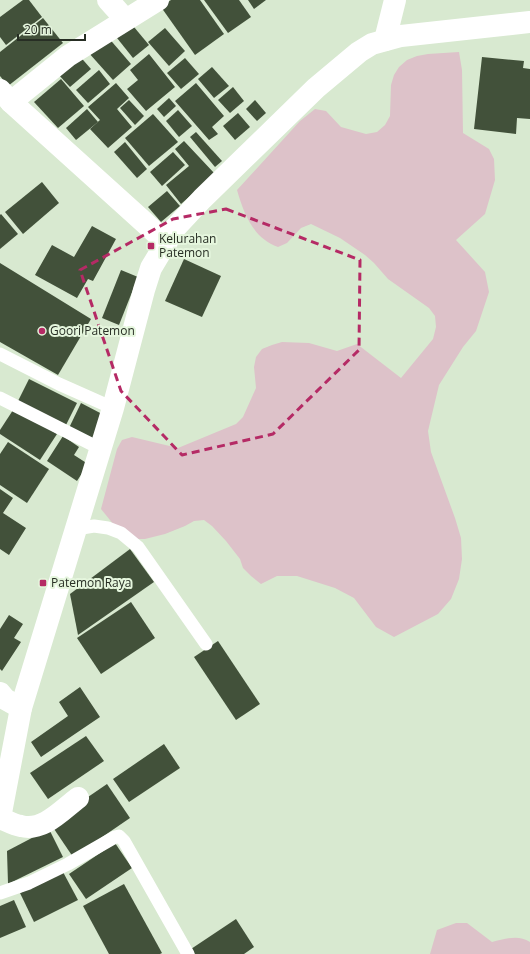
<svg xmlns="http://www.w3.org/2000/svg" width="530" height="954" font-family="'Open Sans',sans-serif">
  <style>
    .green { fill: #ddc2c9 }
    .building { fill: #42513a }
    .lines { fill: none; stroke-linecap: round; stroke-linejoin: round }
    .service { stroke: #fff; stroke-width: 13 }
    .minor { stroke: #fff; stroke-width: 22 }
    .secondary { stroke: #fff; stroke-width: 22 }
    .marked { fill: none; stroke: #b52a65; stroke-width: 3; stroke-dasharray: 8 5; stroke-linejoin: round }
    .poi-dot { fill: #b52a65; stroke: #e5f6dd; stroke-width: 1.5 }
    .labels { text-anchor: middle; stroke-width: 4; stroke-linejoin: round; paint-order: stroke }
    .poi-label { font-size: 12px; fill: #272e24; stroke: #e5f6dd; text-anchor: start }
  </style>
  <rect width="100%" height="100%" fill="#d8e9d0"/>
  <!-- green -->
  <g class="green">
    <path d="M459 52 462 70 463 133 489 149 494 159 495 180 485 214 456 240 485 272 489 292 476 331 463 347 439 385 428 431 431 452 455 518 461 538 462 559 459 579 451 599 438 614 394 637 376 627 354 598 335 588 297 576H277L261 584 251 576 243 568 240 559 226 541 212 526 204 520 194 521 185 526 165 534 145 539H135L114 525 101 509 117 449 122 440 132 437 178 448 236 424 243 417 256 388 254 367 256 357 262 349 272 345 282 342 309 343 337 351 357 344 401 378 433 339 436 327 435 316 429 308 388 279 374 263 365 255 340 238 311 224 301 228 287 243 278 247C253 238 244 214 237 190L300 121 315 109 326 111 341 127 366 134 377 132 385 125 390 116 391 85 394 75 399 67 407 60 417 56 428 54Z"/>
    <path d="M456 923H467L492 942C505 939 518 934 530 942V954H430L437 930Z"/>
  </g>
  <!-- building -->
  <g class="building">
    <path d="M23 0H29L42 17 6 45 0 37V17Z"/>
    <path d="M171 0H200L224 34 195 55 161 7Z"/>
    <path d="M204 0H239L251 17 228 33Z"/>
    <path d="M248 0H266L254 9Z"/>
    <path d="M43 18 63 43 8 86 0 76V52Z"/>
    <path d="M129 21 149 45 133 58 113 33Z"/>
    <path d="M165 28 185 51 169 66 148 42Z"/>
    <path d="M107 36 131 64 113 80 88 52Z"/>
    <path d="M77 53 91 69 70 87 56 72Z"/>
    <path d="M149 54 175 87 146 111 127 89 138 80 130 70Z"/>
    <path d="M482 57 524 61 523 68 530 69V119L517 118 516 134 474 129Z"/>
    <path d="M185 58 199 74 181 89 167 73Z"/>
    <path d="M212 67 229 86 214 98 198 79Z"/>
    <path d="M99 70 110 84 88 103 76 90Z"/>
    <path d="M61 79 84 106 58 128 34 102Z"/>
    <path d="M116 83 129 98 117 109 132 127 108 148 90 129 100 120 88 107Z"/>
    <path d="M196 83 224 116 212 127 218 134 209 140 175 101Z"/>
    <path d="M233 87 244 101 230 113 218 100Z"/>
    <path d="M169 98 176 106 164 117 157 109Z"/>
    <path d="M129 100 144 116 135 125 120 108Z"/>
    <path d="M255 100 266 113 257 121 246 109Z"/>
    <path d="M87 109 98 122 76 140 66 128Z"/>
    <path d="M178 110 192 126 179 137 166 121Z"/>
    <path d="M238 113 250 127 235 140 223 126Z"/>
    <path d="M153 114 178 142 149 166 125 138Z"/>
    <path d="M196 132 222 161 215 167 190 137Z"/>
    <path d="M184 141 215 174 181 204 166 185 189 166 175 149Z"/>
    <path d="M125 142 147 169 137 178 114 152Z"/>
    <path d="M173 152 185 165 162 186 150 172Z"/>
    <path d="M42 182 59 203 23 234 5 212Z"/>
    <path d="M167 191 180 206 161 222 148 207Z"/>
    <path d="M1 214 18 234 0 249V215Z"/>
    <path d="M92 226 116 239 93 281 88 279 77 298 35 275 52 245 74 257Z"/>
    <path d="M184 259 221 276 202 317 165 301Z"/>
    <path d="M0 263 91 319 58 375 0 342Z"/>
    <path d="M121 270 138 277 119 325 102 318Z"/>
    <path d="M29 379 77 403 65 427 17 403Z"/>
    <path d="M81 403 104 415 92 440 69 428Z"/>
    <path d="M15 407 57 434 40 460 0 434V430Z"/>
    <path d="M63 436 79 447 74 455 88 464 77 481 47 461Z"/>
    <path d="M8 442 49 469 27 503 0 485V454Z"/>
    <path d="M0 489 13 498 3 513 26 528 9 555 0 549Z"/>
    <path d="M130 549 154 582 78 635 70 594Z"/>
    <path d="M131 602 155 638 101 674 77 638Z"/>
    <path d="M9 615 23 624 14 638 21 642 2 671 0 669V629Z"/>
    <path d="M218 641 260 704 236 720 194 657Z"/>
    <path d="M80 687 100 717 41 757 31 742 68 716 59 702Z"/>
    <path d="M86 736 104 761 48 799 30 773Z"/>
    <path d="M164 744 180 768 129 802 113 779Z"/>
    <path d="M107 784 130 818 73 857 50 823Z"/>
    <path d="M49 829 63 857 8 884 7 851Z"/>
    <path d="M115 843 132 868 86 899 69 874Z"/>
    <path d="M63 872 78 900 34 922 20 893Z"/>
    <path d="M124 884 162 953 160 954H109L83 906Z"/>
    <path d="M14 900 26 927 0 938V906Z"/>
    <path d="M236 919 254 947 244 954H195L191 949Z"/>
  </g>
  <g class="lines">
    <!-- service -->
    <g class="service">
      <path d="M0 354 59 384 113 408"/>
      <path d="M0 398 101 449"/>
      <path d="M76 529 94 526 108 528 121 533 138 547 206 644"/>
      <path d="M0 893 29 883 68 864 115 837 119 836 124 841 188 954"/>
    </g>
    <!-- minor -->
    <g class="minor">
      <path d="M108 0 125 19"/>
      <path d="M385 40 395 0"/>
      <path d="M0 90 11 102 156 233 165 244"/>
      <path d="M11 102 68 56 158 0"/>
      <path d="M0 693 5 699 21 708"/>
      <path d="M0 818C7 821 14 825 21 826 43 832 62 810 78 798"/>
    </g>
    <!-- secondary -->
    <path class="secondary" d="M0 818 21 708 113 408 144 290 151 268 175 228 202 199 316 88 359 52 372 44 401 36 530 22"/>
  </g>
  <!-- marked area -->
  <path class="marked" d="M226 209 360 260 359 350 273 434 182 455 121 391 80 270 173 219Z"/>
  <!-- markers -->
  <g class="poi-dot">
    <rect x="147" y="242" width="8" height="8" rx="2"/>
    <circle cx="42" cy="331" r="4"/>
    <rect x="39" y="579" width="8" height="8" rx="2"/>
  </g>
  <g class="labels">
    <!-- poi labels -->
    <g class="poi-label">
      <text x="159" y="243">Kelurahan<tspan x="159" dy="14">Patemon</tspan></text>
      <text x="50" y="335">Goori Patemon</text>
      <text x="51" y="587">Patemon Raya</text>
    </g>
  </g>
  <!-- scale -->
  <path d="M18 34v6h67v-6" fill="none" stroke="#272e24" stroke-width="2"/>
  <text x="24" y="34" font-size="12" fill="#272e24" stroke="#e5f6dd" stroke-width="3" paint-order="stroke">20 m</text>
</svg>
